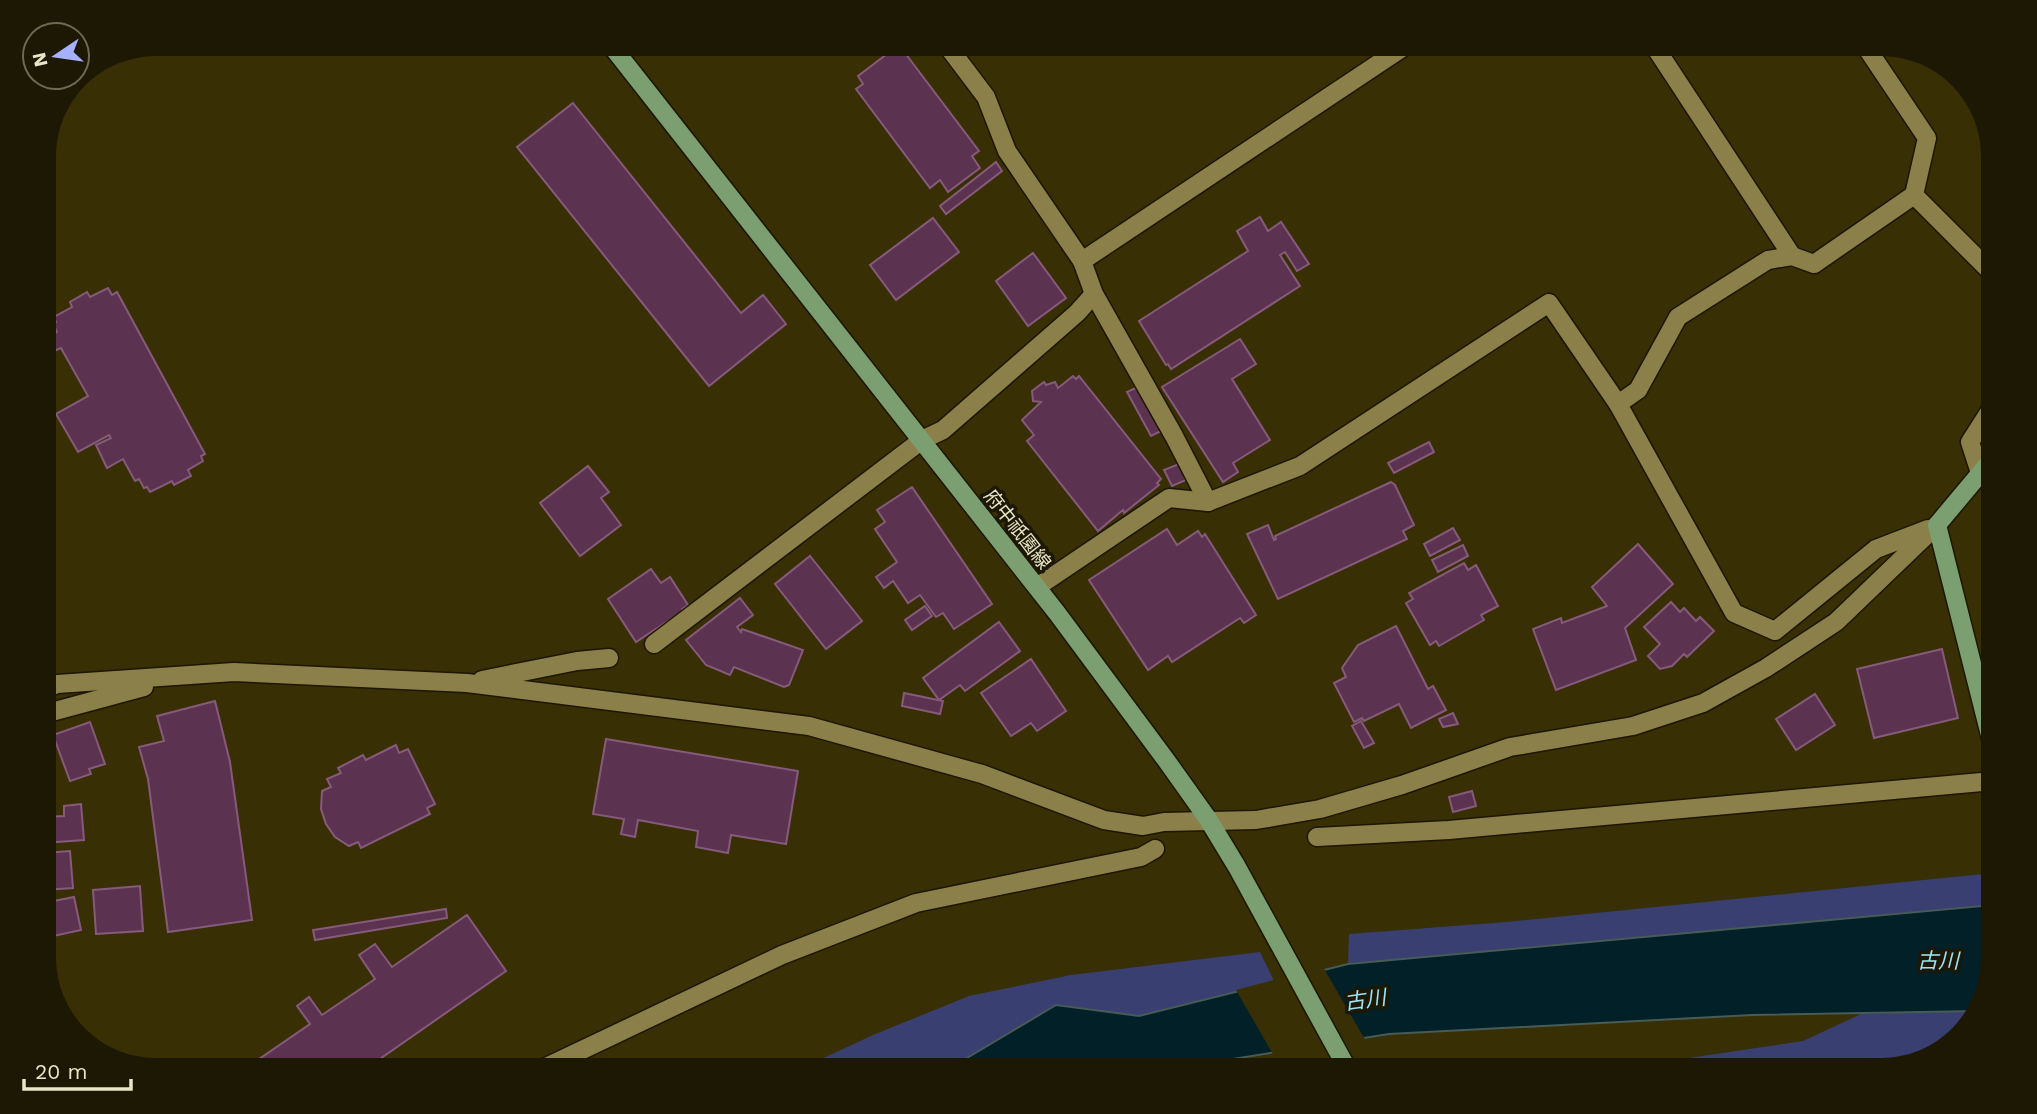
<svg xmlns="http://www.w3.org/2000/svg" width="2037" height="1114" font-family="'Work Sans','Noto Sans JP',sans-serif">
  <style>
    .green { fill: #3a3f72 }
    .water { fill: #012027; stroke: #475b57; stroke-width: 2 }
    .pier { fill: #382f04 }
    .building { fill: #5c3251; stroke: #865a7a; stroke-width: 2 }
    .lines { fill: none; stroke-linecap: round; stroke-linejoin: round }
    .minor-casing { stroke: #1d1700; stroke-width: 21 }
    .major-casing { stroke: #1d1700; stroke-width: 21 }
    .minor { stroke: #8c804a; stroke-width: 18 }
    .major { stroke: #7b9f71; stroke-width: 18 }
    .labels { text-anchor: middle; stroke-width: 7; stroke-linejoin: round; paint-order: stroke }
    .street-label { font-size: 19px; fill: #eae4c8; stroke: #1c1803 }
    .water-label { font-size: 21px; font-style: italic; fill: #9be3f7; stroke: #1c1803 }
  </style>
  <rect width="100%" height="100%" fill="#382f04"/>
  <!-- green -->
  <g class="green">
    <path d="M1993 873V905L1348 964 1349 934 1506 922Z"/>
    <path d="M1260 952 1275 983 1139 1016 1056 1005 947 1070H798L873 1035 969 996 1071 975Z"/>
    <path d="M1978 1011 1937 1055 1881 1070H1189L1202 1064 1628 1067 1803 1041 1861 1014Z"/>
  </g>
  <!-- water -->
  <path class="water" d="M1993 905V958L1981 1008 1978 1011 1752 1015 1389 1034 1202 1064 1189 1070H947L1056 1005 1139 1016 1348 964Z"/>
  <!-- pier -->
  <path class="pier" d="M1323 967 1366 1041 1274 1056 1236 990Z"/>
  <!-- building -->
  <g class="building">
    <path d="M899 45 979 151 972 156 980 168 948 192 940 180 930 188 856 89 863 84 858 76Z"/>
    <path d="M573 103 741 313 763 295 786 324 709 386 517 147Z"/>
    <path d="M996 162 1002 171 946 214 940 206Z"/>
    <path d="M1260 217 1268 231 1281 222 1309 264 1297 271 1285 252 1280 255 1300 286 1171 369 1168 364 1166 365 1139 321 1248 251 1237 231Z"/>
    <path d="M933 218 959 252 896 300 870 265Z"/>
    <path d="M1033 253 1066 298 1028 326 996 281Z"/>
    <path d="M108 288 112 295 117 292 205 454 201 456 203 461 188 470 191 476 174 485 172 481 150 492 147 487 144 488 139 479 135 481 123 459 107 468 96 445 111 438 109 435 78 452 56 414 88 396 61 348 44 355V339L57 332 53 324 56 322 54 317 72 307 70 302 87 292 90 297Z"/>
    <path d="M1240 339 1256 364 1232 379 1270 440 1233 463 1238 472 1223 482 1162 387Z"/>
    <path d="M1073 376 1076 379 1079 376 1161 479 1157 483 1159 485 1124 513 1123 510 1098 531 1027 441 1034 435 1022 420 1041 402 1033 401 1032 391 1044 382 1046 385 1055 382 1058 388Z"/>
    <path d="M1140 386 1163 430 1151 436 1127 392Z"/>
    <path d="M1429 442 1434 452 1394 473 1388 463Z"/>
    <path d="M1179 464 1186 480 1172 486 1164 470Z"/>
    <path d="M588 466 609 492 601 498 621 525 580 556 540 503Z"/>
    <path d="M1391 482 1395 485 1414 525 1403 531 1407 539 1278 599 1247 534 1268 525 1274 540 1276 539 1275 536Z"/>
    <path d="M912 487 992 604 954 629 943 613 936 617 920 595 908 603 893 581 884 588 876 577 897 562 875 529 885 522 877 510Z"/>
    <path d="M1453 528 1460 540 1430 556 1424 544Z"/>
    <path d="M1167 529 1177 545 1198 531 1202 537 1205 534 1256 615 1244 623 1240 618 1172 662 1168 656 1148 670 1089 580Z"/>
    <path d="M1638 544 1673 584 1625 628 1636 660 1556 690 1533 629 1561 618 1562 623 1607 606 1592 587Z"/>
    <path d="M1463 545 1468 556 1438 572 1432 560Z"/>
    <path d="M810 556 862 621 826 649 775 584Z"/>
    <path d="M1464 563 1468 570 1476 565 1498 606 1481 615 1484 620 1439 646 1436 641 1430 645 1406 603 1413 599 1409 593Z"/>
    <path d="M651 569 661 583 670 577 688 605 682 609 683 611 636 642 608 599Z"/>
    <path d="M740 598 753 615 737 627 741 632 742 629 803 650 789 685 784 687 734 667 730 675 706 665 686 640Z"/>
    <path d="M1671 602 1680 612 1684 608 1696 621 1700 617 1714 631 1687 657 1684 654 1672 666 1660 669 1648 656 1660 644 1644 627Z"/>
    <path d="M925 606 932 616 912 630 905 620Z"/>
    <path d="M999 622 1020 651 965 691 960 685 939 700 923 678Z"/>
    <path d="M1396 626 1428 689 1433 686 1446 710 1411 728 1399 704 1364 721 1362 718 1354 722 1334 683 1346 677 1342 668 1358 645Z"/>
    <path d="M1942 649 1958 718 1874 738 1857 669Z"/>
    <path d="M1031 659 1066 711 1037 731 1031 723 1011 736 981 693Z"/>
    <path d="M904 693 943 701 940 714 902 706Z"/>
    <path d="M1815 694 1835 725 1796 750 1776 719Z"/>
    <path d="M215 701 230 762 252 920 168 932 148 779 139 747 164 741 157 716Z"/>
    <path d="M1453 713 1458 724 1443 727 1439 719Z"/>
    <path d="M1361 721 1374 743 1364 748 1352 726Z"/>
    <path d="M90 722 105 764 89 769 91 774 70 781 53 735Z"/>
    <path d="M606 739 798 771 786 844 731 835 728 853 696 847 698 831 638 820 635 837 621 834 624 819 593 814Z"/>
    <path d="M44 744 54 795 44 797Z"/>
    <path d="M396 745 399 753 408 749 435 804 427 808 430 814 361 848 358 842 349 846 335 837 326 824 321 809 322 791 331 787 327 779 341 773 338 768 363 755 366 760Z"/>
    <path d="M1472 791 1476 806 1453 812 1449 797Z"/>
    <path d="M81 804 84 840 44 843V817L64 816V806Z"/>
    <path d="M70 851 73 888 44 890V853Z"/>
    <path d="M140 886 143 931 96 934 93 890Z"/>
    <path d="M74 897 81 930 44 938V903Z"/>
    <path d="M446 909 447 918 315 940 313 930Z"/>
    <path d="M467 915 506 971 364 1070H243L310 1024 297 1006 309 997 322 1015 375 979 359 955 375 944 392 967Z"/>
  </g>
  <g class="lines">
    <defs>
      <g id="minor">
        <path d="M946 44 986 97 1007 151 1082 261 1094 294 1174 436 1208 502"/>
        <path d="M1653 44 1792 256"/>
        <path d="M1864 44 1927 138 1914 195 1993 274"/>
        <path d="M1082 261 1408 44"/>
        <path d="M1618 404 1638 390 1678 317 1768 260 1792 256 1814 264 1914 195"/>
        <path d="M1980 473 1970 442 1993 406"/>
        <path d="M1037 587 1169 498 1208 502 1300 466 1549 303 1618 404 1734 613 1775 631 1876 549 1928 529"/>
        <path d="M654 644 922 440 943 430 1077 313 1094 294"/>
        <path d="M482 680 577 661 609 658"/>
        <path d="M44 689 57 684 234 672 467 683 809 726 982 774 1104 820 1143 826 1164 822 1256 820 1320 809 1402 785 1510 747 1633 726 1703 703 1766 668 1836 622 1937 525"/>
        <path d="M44 714 144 687"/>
        <path d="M1317 837 1449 830 1993 781"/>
        <path d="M540 1070 782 955 916 903 1141 857 1155 849"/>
      </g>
      <g id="major">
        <path d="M610 44 1057 613 1166 760 1208 819 1237 867 1348 1070"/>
        <path d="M1993 458 1937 525 1993 747"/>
      </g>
    </defs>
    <!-- minor casing -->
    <use href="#minor" class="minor-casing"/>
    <!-- major casing -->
    <use href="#major" class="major-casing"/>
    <!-- minor -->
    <use href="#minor" class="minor"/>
    <!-- major -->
    <use href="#major" class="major"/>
  </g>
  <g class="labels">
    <!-- street labels -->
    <g class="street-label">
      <text transform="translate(1018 529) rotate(52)" y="7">府中祇園線</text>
    </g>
    <!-- water labels -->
    <g class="water-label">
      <text x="1938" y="968">古川</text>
      <text transform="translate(1365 1000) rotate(-8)" y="7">古川</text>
    </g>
  </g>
  <!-- crop -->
  <path d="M0 0H2037V1114H0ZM156 56H1881A100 100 0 0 1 1981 156V958A100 100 0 0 1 1881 1058H156A100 100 0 0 1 56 958V156A100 100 0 0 1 156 56Z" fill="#1c1803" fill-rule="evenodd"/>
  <!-- north arrow -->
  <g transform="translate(56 56) rotate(257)"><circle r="33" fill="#1c1803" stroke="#6e6a52" stroke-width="2"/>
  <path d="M0-5L12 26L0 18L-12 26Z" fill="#a6b1fc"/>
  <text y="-10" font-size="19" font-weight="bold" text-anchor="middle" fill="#eae4c8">N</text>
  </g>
  <!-- scale -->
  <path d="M24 1079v10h107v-10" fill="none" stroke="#eae4c8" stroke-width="3.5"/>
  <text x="35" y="1079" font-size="21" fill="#eae4c8" stroke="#1c1803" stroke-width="5" paint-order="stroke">20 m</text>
</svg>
